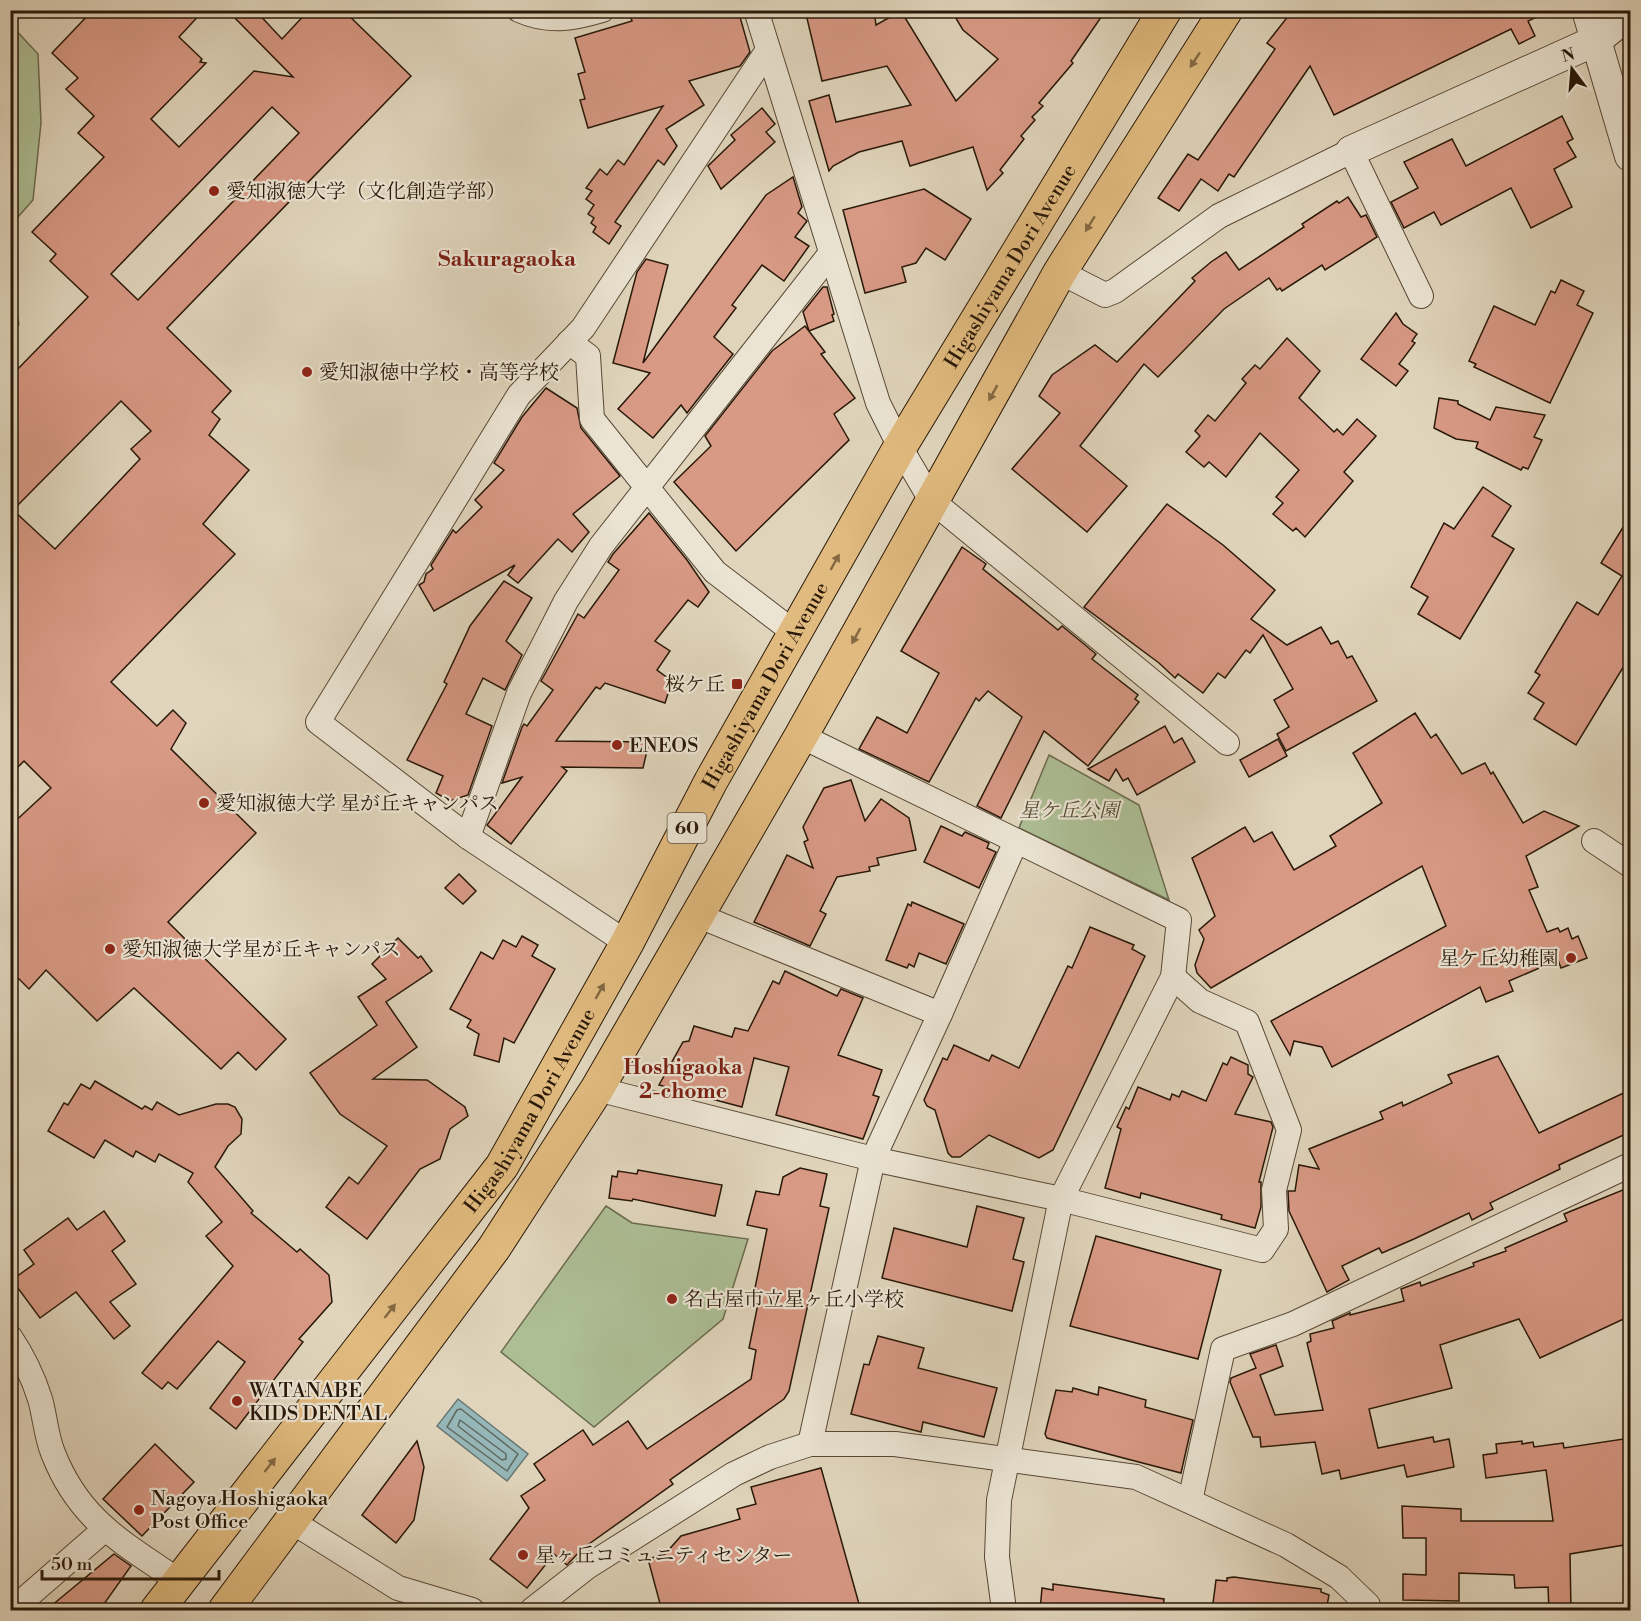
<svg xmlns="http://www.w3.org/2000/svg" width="1641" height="1621" font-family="'Libre Bodoni','Noto Serif JP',serif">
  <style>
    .green { fill: #adbe95; stroke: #6b6b4e; stroke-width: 1.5 }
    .water { fill: #96b7b8; stroke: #6a7772; stroke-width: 1.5 }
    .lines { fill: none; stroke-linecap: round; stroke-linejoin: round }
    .shore { stroke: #606860; stroke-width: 1.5 }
    .building { fill: #d89985; stroke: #291808; stroke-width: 1.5; fill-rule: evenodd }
    .minor-casing { stroke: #574735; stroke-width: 26 }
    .tertiary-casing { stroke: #574735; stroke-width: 32 }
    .primary-casing { stroke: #291808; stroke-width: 35 }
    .minor { stroke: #ebe4d3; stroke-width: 24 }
    .tertiary { stroke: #ebe4d3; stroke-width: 30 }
    .primary { stroke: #e0ba7e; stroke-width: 33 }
    .oneway { fill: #846943 }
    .poi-dot { fill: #8f2418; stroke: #ebe4d3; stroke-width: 2 }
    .labels { text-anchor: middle; stroke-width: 4.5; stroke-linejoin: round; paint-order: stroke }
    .shield { fill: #ebe4d3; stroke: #635545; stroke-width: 1.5 }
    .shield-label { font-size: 18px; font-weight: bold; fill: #291808 }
    .poi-label { font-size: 20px; fill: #291808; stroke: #ebe4d3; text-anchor: start }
    .street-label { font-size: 20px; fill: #291808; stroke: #ebe4d3 }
    .park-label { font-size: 20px; font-style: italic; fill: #514a32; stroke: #ebe4d3 }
    .neighbourhood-label { font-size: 21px; font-weight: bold; fill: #7a1f14; stroke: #ebe4d3 }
    .quarter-label { font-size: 22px; font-weight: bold; fill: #7a1f14; stroke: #ebe4d3 }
  </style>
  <rect width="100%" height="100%" fill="#e0d5bc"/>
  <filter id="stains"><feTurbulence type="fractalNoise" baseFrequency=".00333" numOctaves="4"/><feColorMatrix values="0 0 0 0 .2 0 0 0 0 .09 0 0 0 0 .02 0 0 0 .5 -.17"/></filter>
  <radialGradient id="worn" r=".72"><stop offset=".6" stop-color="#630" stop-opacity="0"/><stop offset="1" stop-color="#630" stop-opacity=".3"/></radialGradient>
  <!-- green -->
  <g class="green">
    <path d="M11 25 38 54 41 123 33 200 18 217 11 237Z"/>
    <path d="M10 284 19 324 11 335H10Z"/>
    <path d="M1049 755 1139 805 1169 900 1019 828Z"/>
    <path d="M606 1206 632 1223 748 1239 723 1319 594 1427 501 1352Z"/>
  </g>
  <!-- water -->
  <path class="water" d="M458 1399 528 1454 507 1481 437 1426Z"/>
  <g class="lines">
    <!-- shore -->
    <g class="shore">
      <path d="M461 1409 518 1454 507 1471 447 1427 457 1410Z"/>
      <path d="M460 1420 506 1454V1459L502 1460 458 1426Z"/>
    </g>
  </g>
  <!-- building -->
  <g class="building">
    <path d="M93 10H204L179 37 202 59 200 62 206 63 151 119 179 147 254 71 293 77 227 10H255L282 39 309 10H343L411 76 167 328 231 391 212 412 220 419 209 435 249 470 203 524 235 554 111 682 157 726 173 710 186 723 171 749 256 833 168 922 286 1039 256 1070 238 1052 221 1069 134 988 97 1021 46 970 29 989 10 970V826L51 788 24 761 10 775V377L88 297 50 261 56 254 32 232 104 157 78 133 94 116 66 89 78 78 52 53ZM272 107 299 133 138 300 111 274ZM121 401 151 431 131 449 140 459 55 549 13 510Z"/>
    <path d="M738 10 750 52 740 66 689 81 704 105 666 129 677 146 664 165 658 160 615 222 621 226 609 244 593 232 596 227 591 223 594 218 588 214 594 205 586 199 592 191 586 188 600 169 607 175 618 160 624 165 663 106 588 128 580 100 585 99 578 74 585 72 575 38 632 21 629 11Z"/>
    <path d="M805 10H874L876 25 901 11 956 101 998 59 963 30 951 10H1106L1071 61 1073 63 1039 103 1043 106 1032 117 1035 120 1021 136 1024 139 1000 170 1003 173 987 190 973 147 910 166 902 141 859 152 833 166 829 171 809 101 829 95 836 122 911 105 887 66 822 81Z"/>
    <path d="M1293 10H1551L1528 21 1535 36 1519 44 1511 29 1334 115 1310 66 1234 177 1229 174 1218 191 1201 179 1179 211 1158 198 1188 154 1198 160 1275 49 1267 43Z"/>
    <path d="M762 108 775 124 766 132 775 142 721 189 708 166 735 140 731 135Z"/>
    <path d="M1562 116 1573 139 1567 142 1576 157 1554 169 1572 207 1531 228 1511 188 1441 225 1434 212 1404 228 1391 202 1418 188 1404 162 1452 139 1466 166Z"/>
    <path d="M793 177 802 207 798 213 807 221 795 237 809 246 784 281 762 265 732 305 736 308 714 337 733 354 687 413 681 405 653 438 618 409 650 373 613 363 637 272 646 259 668 265 643 363 766 195Z"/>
    <path d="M924 189 971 219 945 260 926 248 916 263 902 267 906 282 865 293 843 210Z"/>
    <path d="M1348 197 1361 217 1366 215 1377 237 1325 270 1322 265 1282 291 1280 288 1277 290 1269 278 1224 309 1158 377 1144 364 1080 446 1127 486 1087 532 1012 469 1060 413 1039 396 1052 375 1095 345 1117 362 1195 281 1192 278 1211 262 1226 252 1239 270 1304 227 1302 224 1337 201 1339 203Z"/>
    <path d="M1561 280 1584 291 1577 305 1593 313 1550 403 1474 367 1476 364 1469 361 1494 306 1535 325 1551 291 1555 293Z"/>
    <path d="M823 287H827L834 314 832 315 834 321 809 331 803 312Z"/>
    <path d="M1396 313 1403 324 1417 334 1412 341 1415 343 1399 364 1408 371 1396 386 1361 359Z"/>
    <path d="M805 326 825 352 821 354 855 398 834 414 849 440 736 551 674 482 711 446 705 436 772 351Z"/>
    <path d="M1287 338 1320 371 1299 398 1334 432 1337 429 1343 435 1357 419 1376 436 1344 472 1353 481 1305 537 1296 528 1293 531 1273 514 1283 503 1276 497 1299 470 1260 433 1226 477 1209 462 1204 467 1186 452 1200 436 1195 431 1208 415 1215 421 1246 383 1242 379 1255 365 1260 369Z"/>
    <path d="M546 388 577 408 581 428 620 476 573 514 589 532 572 552 558 539 518 583 508 575 515 565 434 611 419 585 424 582 426 574 433 569 431 565 453 530 456 533 482 507 475 500 504 470 494 463 522 417Z"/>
    <path d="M1439 398 1458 401V404L1490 420 1496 407 1545 415 1534 437 1542 440 1528 469 1523 467 1521 470 1476 448 1478 442 1456 439 1434 428Z"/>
    <path d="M1483 487 1511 506 1492 536 1514 549 1460 639 1418 614 1428 597 1411 587 1444 523 1454 529Z"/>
    <path d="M1167 504 1223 545 1275 590 1251 619 1287 645 1321 627 1331 644 1338 641 1347 658 1352 656 1377 701 1286 751 1277 734 1289 727 1274 700 1293 689 1263 635 1250 653 1246 650 1225 678 1218 673 1203 693 1178 674 1175 678 1159 663 1084 607Z"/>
    <path d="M649 513 687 560 709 592 698 607 688 600 655 641 670 651 657 670 672 681 665 703 605 683 600 689 596 687 556 741 649 742 643 768 562 767 567 771 511 844 487 825 522 777 502 783 522 727 524 724 527 726 553 690 541 681 578 614 584 618 619 570 608 562 613 554Z"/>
    <path d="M1630 516V656L1576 745 1534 719 1544 703 1528 693 1540 675 1535 672 1577 602 1598 615 1622 576 1601 563Z"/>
    <path d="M962 547 986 564 983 569 1058 630 1062 626 1096 654 1092 659 1138 695 1135 699 1139 702 1088 766 1044 731 1001 818 977 806 1022 717 988 691 979 701 976 698 929 782 859 749 877 717 907 733 939 673 901 651Z"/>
    <path d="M504 581 532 598 506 641 522 655 505 690 483 678 466 714 492 726 468 795 450 801 436 793 443 776 407 760 447 684 444 682 470 626Z"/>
    <path d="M1415 713 1431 738 1436 734 1462 774 1485 763 1491 774 1493 772 1523 823 1544 811 1579 826 1526 856 1538 887 1529 890 1547 932 1558 928 1560 932 1568 928 1572 939 1578 936 1587 958 1561 968 1558 960 1509 981 1513 991 1486 1002 1480 987 1332 1067 1322 1047 1294 1041 1290 1055 1271 1021 1446 926 1422 866 1211 988 1197 973 1195 965 1204 939 1199 930 1215 916 1192 858 1245 827 1254 842 1272 832 1294 870 1336 846 1330 836 1382 803 1353 753Z"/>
    <path d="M1165 726 1174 743 1182 738 1195 762 1137 795 1128 778 1123 781 1116 769 1109 781 1088 769Z"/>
    <path d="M1278 739 1287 756 1249 777 1240 760Z"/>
    <path d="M851 780 865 821 881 799 909 818 916 850 877 858 879 865 869 867 870 871 837 877 820 911 826 914 810 946 754 922 787 855 813 868 804 842 808 840 803 827 824 788Z"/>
    <path d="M941 826 962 836 965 832 989 843 987 848 996 852 979 888 924 862Z"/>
    <path d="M459 874 476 891 463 904 445 888Z"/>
    <path d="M912 902 964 924 946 964 919 953 914 967 909 964 907 968 886 960 908 904 911 906Z"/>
    <path d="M1090 927 1134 945 1132 949 1145 956 1053 1150 1039 1158 989 1135 960 1157H952L948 1153 935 1110 927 1106 924 1100 943 1058 947 1060 954 1045 989 1061 992 1055 1019 1068 1068 966 1072 968Z"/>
    <path d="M522 936 538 945 532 956 555 969 514 1043 504 1038 499 1062 474 1055 479 1034 467 1027 471 1020 450 1009 481 952 493 959 503 940 516 947Z"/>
    <path d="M398 938 418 958 421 956 432 971 386 1002 417 1047 373 1079 427 1080 465 1107 468 1116 450 1129 440 1159 420 1169 367 1239 326 1207 349 1177 358 1184 387 1146 340 1114 310 1073 377 1025 358 997 386 979 372 964Z"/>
    <path d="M785 971 837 996 841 989 863 998 838 1055 882 1070 873 1095 879 1097 863 1139 776 1115 789 1067 754 1058 742 1107 659 1085 683 1042 689 1041 694 1026 732 1037 735 1028 748 1031 773 981 779 984Z"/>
    <path d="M1498 1056 1539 1133 1630 1090V1132L1559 1165 1560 1169 1490 1203 1493 1209 1472 1220 1469 1213 1414 1239 1382 1253 1379 1248 1342 1266 1349 1280 1327 1292 1289 1211 1288 1191H1295L1299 1165 1319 1169 1309 1149 1383 1119 1380 1112 1402 1102 1403 1106 1452 1083 1448 1075Z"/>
    <path d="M1231 1057 1248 1065V1074L1253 1077 1235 1114 1271 1122 1273 1127 1259 1182H1261V1207L1255 1228 1221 1219 1222 1215 1141 1193 1140 1198 1105 1188 1121 1129 1117 1127 1126 1107 1129 1109 1138 1087 1170 1100 1172 1094 1179 1097 1182 1091 1206 1101 1223 1063 1227 1065Z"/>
    <path d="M95 1081 142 1109 145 1106 152 1110 157 1102 179 1115 216 1104H228L235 1107 242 1119 241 1134 228 1146 215 1167 253 1211 251 1213 297 1252 300 1249 329 1275 332 1302 299 1339 303 1342 236 1429 210 1408 245 1362 218 1341 177 1389 168 1382 162 1389 142 1373 233 1266 206 1236 222 1222 188 1182 193 1173 159 1154 155 1162 136 1151 133 1157 105 1140 94 1158 48 1131 64 1103 68 1105 81 1084 90 1089Z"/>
    <path d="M800 1168 827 1174 820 1206 829 1208 789 1391 784 1399 670 1480 673 1484 582 1549 567 1565 554 1554 527 1588 490 1559 529 1508 521 1496 545 1480 534 1464 583 1430 593 1445 628 1421 647 1449 751 1379 756 1350 749 1348 760 1294 754 1293 767 1229 747 1225 756 1191 779 1195 783 1177Z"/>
    <path d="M638 1170 722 1185 715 1216 633 1199 632 1201 609 1198 612 1176 617 1177 618 1171 637 1174Z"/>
    <path d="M1630 1187V1316L1540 1358 1519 1319 1440 1345 1452 1388 1369 1409 1378 1448 1433 1437 1434 1442 1449 1439 1454 1467 1407 1477 1404 1465 1341 1479 1339 1470 1322 1474 1315 1442 1261 1447 1260 1437H1253L1230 1382 1231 1378 1256 1368 1250 1354 1276 1345 1283 1366 1260 1375 1275 1415 1323 1410 1307 1343 1311 1341 1310 1334 1334 1328 1332 1321 1350 1313V1315L1404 1301 1401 1289 1420 1282 1421 1286 1474 1266 1473 1263 1506 1251 1505 1248 1567 1221 1564 1214Z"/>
    <path d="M977 1206 1024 1218 1013 1259 1024 1262 1012 1311 882 1278 894 1228 967 1247Z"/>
    <path d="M104 1211 125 1241 112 1251 136 1284 110 1302 130 1326 114 1339 76 1292 40 1318 12 1280 34 1264 24 1250 68 1218 77 1230Z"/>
    <path d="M1096 1236 1221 1270 1198 1359 1070 1326Z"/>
    <path d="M878 1336 924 1348 918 1368 997 1388 984 1437 923 1422 921 1432 851 1414 864 1364 869 1365Z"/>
    <path d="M1099 1387 1146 1400 1145 1407 1193 1420 1181 1473 1047 1438 1045 1434 1056 1390 1072 1392 1073 1388 1098 1395Z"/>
    <path d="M1630 1438V1487L1625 1488 1630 1522V1544L1570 1554 1571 1611H1549L1548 1587 1515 1588 1514 1575 1459 1573V1601L1403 1600V1574L1426 1575V1538H1403L1402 1506 1461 1509V1521H1553L1546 1470 1486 1478 1483 1455 1497 1453 1496 1444 1522 1441V1444L1533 1442 1534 1447 1563 1443 1564 1448Z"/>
    <path d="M417 1441 424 1467 414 1520 396 1543 362 1515Z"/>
    <path d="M155 1444 194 1482 142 1536 103 1499Z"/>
    <path d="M821 1468 861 1611H662L648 1559 665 1554 681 1536 740 1519 737 1509 756 1504 751 1487Z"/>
    <path d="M114 1554 131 1566 99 1611H45Z"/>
    <path d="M1234 1577 1321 1589V1592L1329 1595 1326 1611H1212L1216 1580 1227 1581V1578Z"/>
    <path d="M1053 1584 1164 1599 1163 1611H1040L1042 1588 1053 1590Z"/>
  </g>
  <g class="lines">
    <defs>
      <g id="minor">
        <path d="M519 10C548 23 572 19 602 10"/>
        <path d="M756 10 878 403 900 447 931 500 1227 743"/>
        <path d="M1060 272 1105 295 1115 291 1219 216 1351 151 1421 296"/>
        <path d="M569 342 588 356 592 419 715 572 795 633"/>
        <path d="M801 736 1179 920 1173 977 1061 1199 999 1500 997 1557 1004 1610"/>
        <path d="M468 837 519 693 566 601 601 546 831 253"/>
        <path d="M1594 841 1630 865"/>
        <path d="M699 916 940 1014"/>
        <path d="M627 943 468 837 318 722 519 395 583 328 768 50"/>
        <path d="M597 1089 873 1159 1061 1199 1262 1250 1276 1229 1274 1190 1289 1130 1247 1022 1200 1001 1173 977"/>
        <path d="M10 1337C23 1356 33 1377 40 1399 45 1416 46 1436 53 1453 79 1520 123 1543 179 1581"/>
        <path d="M810 1444 873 1159 940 1014 1016 841"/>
        <path d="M1190 1501 1223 1349 1293 1324 1630 1165"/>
        <path d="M291 1521 398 1588 472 1610"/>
        <path d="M12 1610 104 1530"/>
        <path d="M532 1610 587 1567 734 1474 770 1457 810 1444H895L1136 1477 1286 1545 1339 1577 1368 1605 1369 1610"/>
      </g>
      <g id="tertiary">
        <path d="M1587 10 1630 156"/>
        <path d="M1351 151 1597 40 1630 13"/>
      </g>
      <g id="primary">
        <path id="s1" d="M157 1610 502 1166 627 943 711 781 900 447 1165 10"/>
        <path d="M225 1610 494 1248 597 1089 801 736 1060 272 1226 10"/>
      </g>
    </defs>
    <!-- minor casing -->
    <use href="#minor" class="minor-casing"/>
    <!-- tertiary casing -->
    <use href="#tertiary" class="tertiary-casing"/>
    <!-- primary casing -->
    <use href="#primary" class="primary-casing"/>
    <!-- minor -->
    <use href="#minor" class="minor"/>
    <!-- tertiary -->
    <use href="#tertiary" class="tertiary"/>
    <!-- primary -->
    <use href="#primary" class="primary"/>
  </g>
  <!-- one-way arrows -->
  <defs><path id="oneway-solid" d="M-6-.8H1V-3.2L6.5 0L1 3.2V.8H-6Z" transform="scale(1.5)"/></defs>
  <g class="oneway">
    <use href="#oneway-solid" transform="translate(1195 60) rotate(123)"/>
    <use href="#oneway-solid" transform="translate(1090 224) rotate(122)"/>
    <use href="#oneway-solid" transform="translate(993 393) rotate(119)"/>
    <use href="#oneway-solid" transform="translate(835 562) rotate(-61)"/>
    <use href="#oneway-solid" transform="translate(856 636) rotate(119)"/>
    <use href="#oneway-solid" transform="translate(600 991) rotate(-61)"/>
    <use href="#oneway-solid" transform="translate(390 1311) rotate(-52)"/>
    <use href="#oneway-solid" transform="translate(270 1465) rotate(-52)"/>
  </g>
  <!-- markers -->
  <g class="poi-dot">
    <circle cx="214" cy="191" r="6"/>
    <circle cx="307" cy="372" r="6"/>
    <rect x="731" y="678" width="12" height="12" rx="3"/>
    <circle cx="617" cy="745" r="6"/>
    <circle cx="204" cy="803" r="6"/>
    <circle cx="110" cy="949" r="6"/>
    <circle cx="1571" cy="958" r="6"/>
    <circle cx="672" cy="1299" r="6"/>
    <circle cx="237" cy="1401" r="6"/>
    <circle cx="139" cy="1510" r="6"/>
    <circle cx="523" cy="1555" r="6"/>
  </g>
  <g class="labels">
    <!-- shield labels -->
    <rect class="shield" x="667.5" y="813" width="39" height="30" rx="4.5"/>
    <g class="shield-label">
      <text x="687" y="834">60</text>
    </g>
    <!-- poi labels -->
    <g class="poi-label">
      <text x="226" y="198">愛知淑徳大学（文化創造学部）</text>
      <text x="319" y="379">愛知淑徳中学校・高等学校</text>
      <text x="725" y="691" text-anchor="end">桜ケ丘</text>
      <text x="629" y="752">ENEOS</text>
      <text x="216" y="810">愛知淑徳大学 星が丘キャンパス</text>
      <text x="122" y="956">愛知淑徳大学星が丘キャンパス</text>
      <text x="1559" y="965" text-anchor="end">星ケ丘幼稚園</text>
      <text x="684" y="1306">名古屋市立星ヶ丘小学校</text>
      <text x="249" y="1397">WATANABE<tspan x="249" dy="23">KIDS DENTAL</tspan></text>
      <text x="151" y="1505">Nagoya Hoshigaoka<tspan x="151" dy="23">Post Office</tspan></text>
      <text x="535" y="1562">星ヶ丘コミュニティセンター</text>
    </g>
    <!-- street labels -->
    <g class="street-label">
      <text dy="7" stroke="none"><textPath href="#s1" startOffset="1596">Higashiyama Dori Avenue</textPath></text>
      <text dy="7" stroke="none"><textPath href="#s1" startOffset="1110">Higashiyama Dori Avenue</textPath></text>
      <text dy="7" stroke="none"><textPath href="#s1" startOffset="624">Higashiyama Dori Avenue</textPath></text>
    </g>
    <!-- park labels -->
    <g class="park-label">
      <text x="1069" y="817">星ケ丘公園</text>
    </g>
    <!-- neighbourhood labels -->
    <g class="neighbourhood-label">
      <text x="683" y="1074">Hoshigaoka<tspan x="683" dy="24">2-chome</tspan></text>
    </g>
    <!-- quarter labels -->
    <g class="quarter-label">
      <text x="507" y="266">Sakuragaoka</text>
    </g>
  </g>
  <!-- margin -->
  <rect width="1641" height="1621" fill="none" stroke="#e0d5bc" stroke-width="36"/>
  <rect x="12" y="12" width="1617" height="1597" fill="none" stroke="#291808" stroke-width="3"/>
  <rect x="18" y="18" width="1605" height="1585" fill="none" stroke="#291808" stroke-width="1.5"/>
  <!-- north arrow -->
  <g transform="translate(1572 69) rotate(344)" stroke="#ebe4d3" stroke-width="4.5" paint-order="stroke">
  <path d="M0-4.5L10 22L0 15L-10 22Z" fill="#291808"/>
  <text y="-9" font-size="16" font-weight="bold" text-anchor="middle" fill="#291808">N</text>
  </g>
  <!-- scale -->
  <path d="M42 1570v9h177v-9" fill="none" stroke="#291808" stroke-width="3"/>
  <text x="51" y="1570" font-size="18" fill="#291808" stroke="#ebe4d3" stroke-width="4.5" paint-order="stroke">50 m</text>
  <rect width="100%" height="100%" filter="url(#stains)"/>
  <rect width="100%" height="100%" fill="url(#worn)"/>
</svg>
